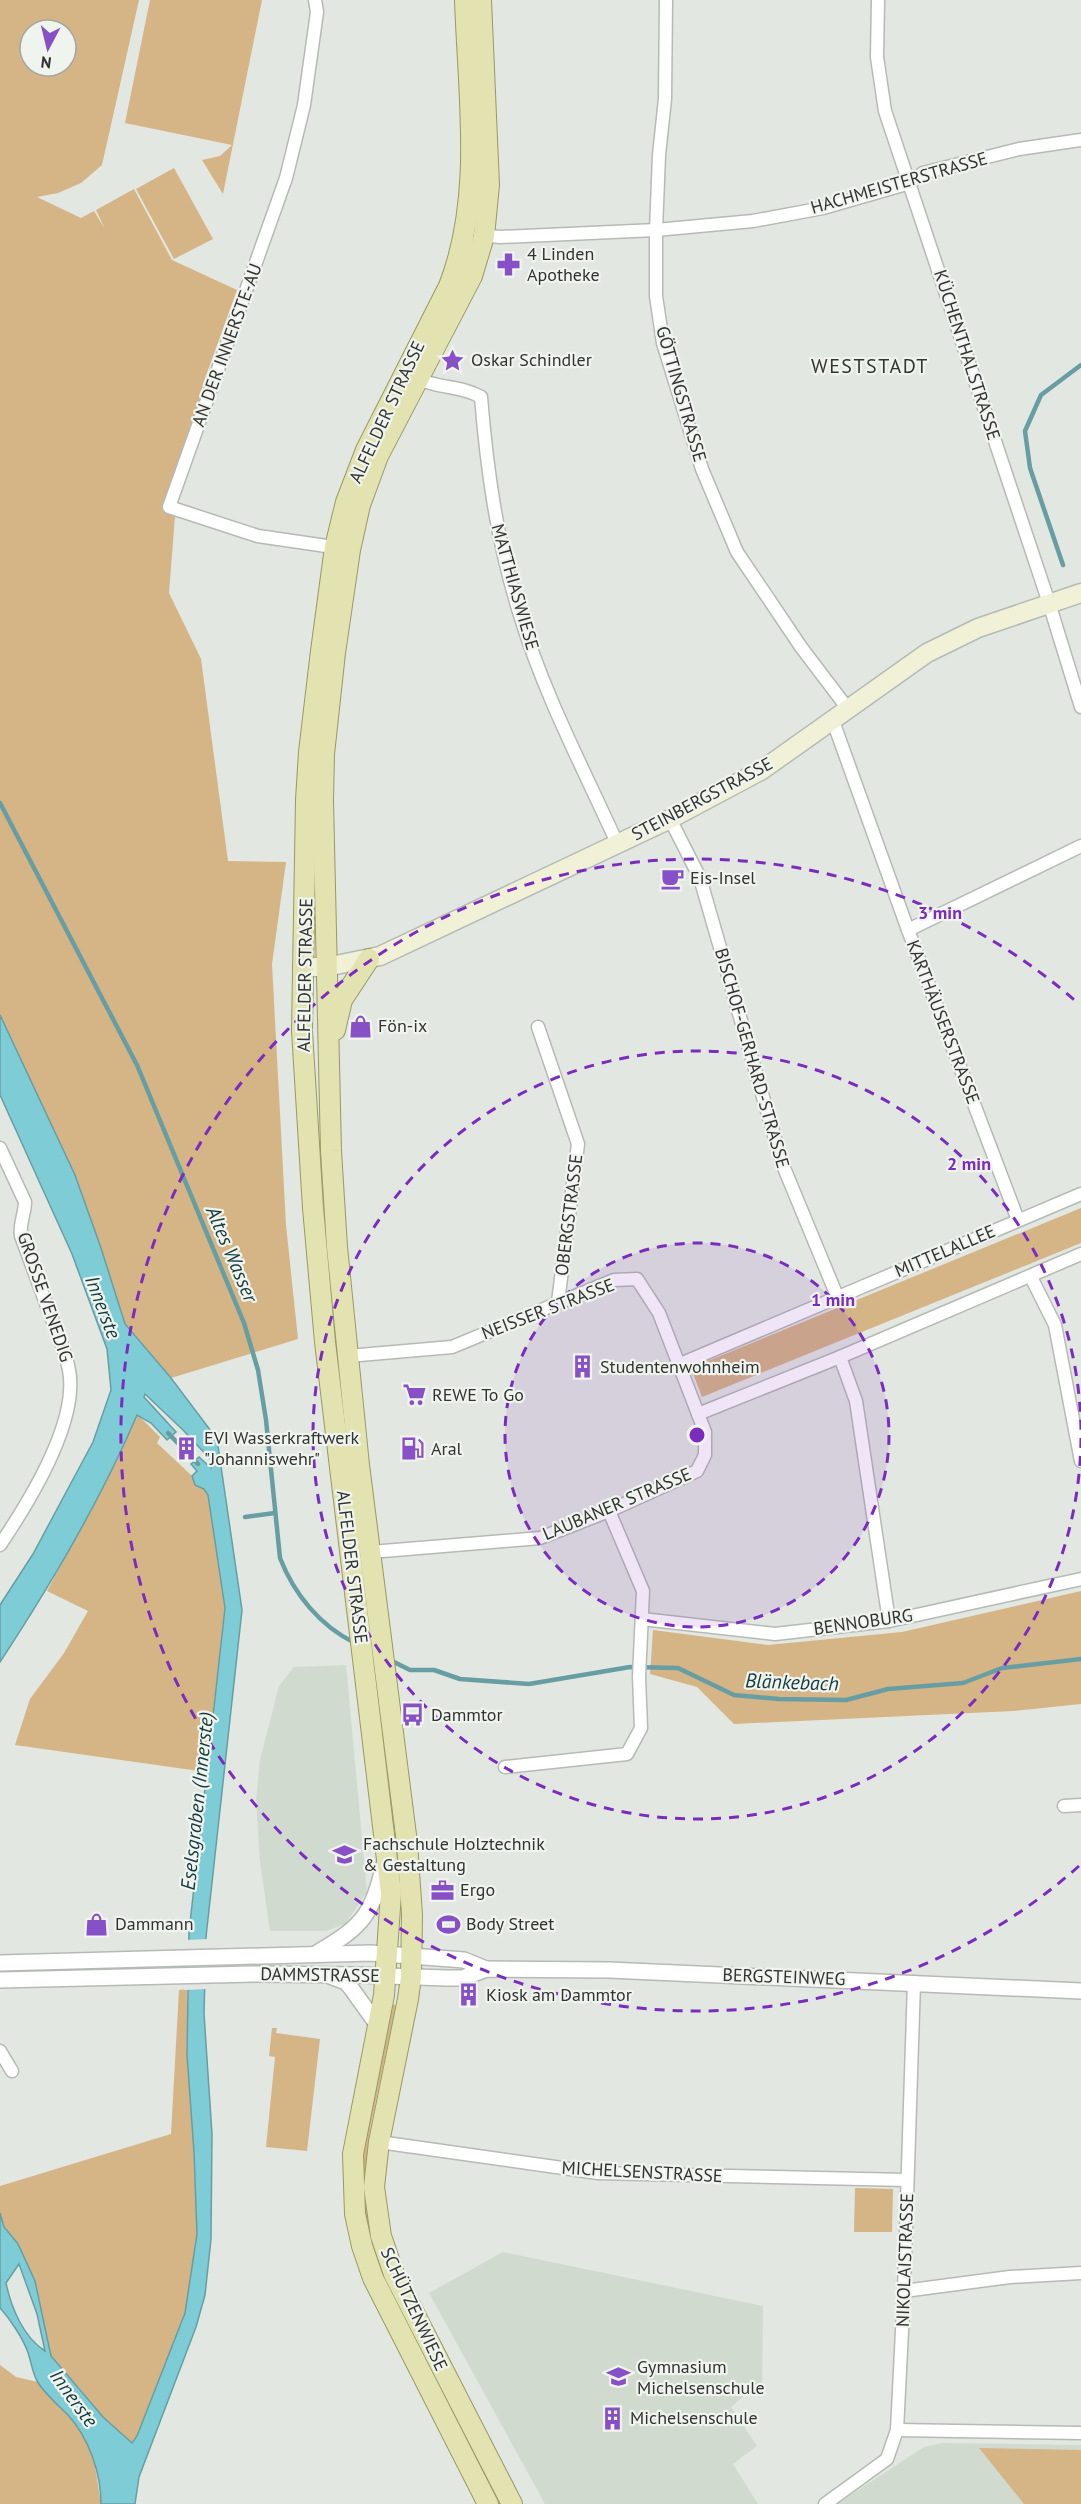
<svg xmlns="http://www.w3.org/2000/svg" width="1081" height="2504" font-family="'PT Sans',sans-serif">
  <style>
    .built { fill: #d1dacf }
    .green { fill: #d5b486; fill-rule: evenodd }
    .water { fill: #7eccd6; stroke: #679ea4; stroke-width: 1.5; fill-rule: evenodd }
    .pier { fill: #e2e7e1 }
    .lines { fill: none; stroke-linecap: round; stroke-linejoin: round }
    .stream { stroke: #679ea4; stroke-width: 4.5 }
    .minor-casing { stroke: #b6bab5; stroke-width: 15 }
    .tertiary-casing { stroke: #b6bab5; stroke-width: 18 }
    .secondary-casing { stroke: #b6bab5; stroke-width: 21 }
    .primary-casing { stroke: #999963; stroke-width: 22 }
    .minor { stroke: #fff; stroke-width: 12 }
    .tertiary { stroke: #fff; stroke-width: 15 }
    .secondary { stroke: #f1f1d8; stroke-width: 18 }
    .primary { stroke: #e3e3b2; stroke-width: 20 }
    .ring { fill: none; stroke: #7b2cbf; stroke-width: 3; stroke-dasharray: 10 8 }
    .labels { text-anchor: middle; stroke-width: 4.5; stroke-linejoin: round; paint-order: stroke }
    .street-label { font-size: 18px; fill: #323331; stroke: #f0f4ef }
    .poi-label { font-size: 18px; fill: #323331; stroke: #f0f4ef; text-anchor: start }
    .neighbourhood-label { font-size: 20px; letter-spacing: 1.5px; fill: #313430; stroke: #f0f4ef }
    .water-label { font-size: 20px; font-style: italic; fill: #143a3e; stroke: #f0f4ef }
    .centre { fill: #7b2cbf; stroke: #f0f4ef; stroke-width: 3 }
    .ring-label { font-size: 18px; text-anchor: middle; font-weight: bold; fill: #7b2cbf; stroke: #f0f4ef; stroke-width: 4.5; stroke-linejoin: round; paint-order: stroke }
  </style>
  <rect width="100%" height="100%" fill="#e2e7e1"/>
  <!-- built -->
  <g class="built">
    <path d="M346 1665 367 1892 345 1924 326 1931H270L260 1862 256 1800 260 1760 279 1686 294 1667Z"/>
    <path d="M503 2252 763 2306 762 2395H745L731 2407 757 2446 733 2464 758 2504H545L429 2293Z"/>
    <path d="M942 2443 1081 2445V2504H837L924 2447Z"/>
  </g>
  <!-- green -->
  <g class="green">
    <path d="M0 0H139L102 165 81 183 58 193 37 197 81 218 94 211 105 229 96 210 134 189 172 260 237 290 203 384 175 516 169 593 201 659 228 861 286 862 272 964 286 1225 298 1339 171 1378 125 1324 101 1248 75 1175 0 1015ZM30 30H66V66H30Z"/>
    <path d="M150 0H262L223 194 202 160 220 156 232 145 125 123Z"/>
    <path d="M174 168 213 239 174 259 136 189Z"/>
    <path d="M1081 1208V1243L702 1397 691 1368Z"/>
    <path d="M137 1414 160 1437 157 1443 192 1476 195 1485 204 1489 208 1495 225 1608 206 1772 15 1745 30 1699 64 1653 88 1611 47 1591 121 1452Z"/>
    <path d="M1081 1591V1704L1013 1711 734 1724 697 1687 650 1674 653 1630 768 1645 902 1632Z"/>
    <path d="M187 1989V2055L194 2152 197 2234 185 2313 137 2436 131 2443 103 2417 51 2356 35 2281 18 2244 4 2227 0 2213V2186L171 2134 179 1990Z"/>
    <path d="M391 2004 396 2005 370 2129 365 2171 367 2209 375 2246 504 2504H497C474 2459 451 2415 428 2370 396 2308 356 2243 360 2170 363 2115 380 2058 391 2004Z"/>
    <path d="M272 2028H277L276 2033 320 2039 307 2151 266 2147 275 2057 269 2056Z"/>
    <path d="M855 2188 893 2189 892 2232H854Z"/>
    <path d="M0 2365 16 2377 38 2382 72 2419 88 2444 95 2466 101 2504H0Z"/>
    <path d="M979 2448 1081 2450V2504H1024Z"/>
  </g>
  <!-- water -->
  <path class="water" d="M0 1015 75 1175 101 1248 125 1324 171 1378 217 1439 242 1610 206 1937 204 2014 212 2134 211 2239 205 2295 196 2327 139 2477 135 2504H101C101 2473 89 2438 68 2415 58 2405 44 2393 37 2381 32 2372 31 2360 27 2350 22 2337 10 2319 0 2308V2213L4 2227 18 2244 35 2281 51 2356 103 2417 132 2443 137 2436 185 2313 197 2234 194 2152 187 2055 189 1932 225 1608 208 1495 204 1489 195 1485 192 1476 197 1471 191 1464 199 1457 211 1468 212 1461 183 1430 145 1394 144 1397 176 1432 167 1440 151 1423 137 1415C100 1502 52 1583 0 1662V1605L33 1554 93 1442 111 1390 107 1349 72 1254 0 1095ZM19 2264 37 2314 45 2351C23 2337 11 2307 6 2283Z"/>
  <!-- pier -->
  <path class="pier" d="M209 1939 208 1989 184 1990 186 1940Z"/>
  <g class="lines">
    <!-- stream -->
    <g class="stream">
      <path d="M1063 565 1030 468 1025 431 1041 395 1081 365"/>
      <path d="M0 803 137 1065 244 1323 258 1370 266 1420 280 1558C294 1594 320 1626 355 1643"/>
      <path d="M168 1433 198 1464"/>
      <path d="M245 1517 275 1513"/>
      <path d="M390 1660 410 1670H434L460 1679 529 1684 630 1667 678 1668 734 1695 779 1699 846 1700 888 1689 963 1683 1002 1668 1081 1659"/>
    </g>
    <defs>
      <g id="minor">
        <path d="M315 0 317 12 304 105 286 178 169 507 258 536 340 548"/>
        <path d="M666 0 665 99 659 155 656 230V296L663 343 702 469 737 552 801 647 848 709"/>
        <path d="M878 0 877 57 885 111 1049 603 1081 707"/>
        <path d="M480 235 500 237 656 230 753 221 823 208 910 183 923 173 1019 149 1081 140"/>
        <path d="M414 377C436 389 461 385 481 397 487 471 497 541 519 612 543 692 583 768 617 843"/>
        <path d="M833 721 908 930 1018 1220"/>
        <path d="M670 819 700 878 782 1163 837 1296"/>
        <path d="M908 930 1081 846"/>
        <path d="M538 1027 578 1144 558 1302"/>
        <path d="M0 1148 25 1202C25 1214 19 1223 21 1236 30 1260 39 1285 48 1309 56 1329 65 1349 69 1370 79 1422 29 1502 0 1545"/>
        <path d="M1031 1277 1055 1325 1081 1461"/>
        <path d="M348 1356 452 1347 614 1280 637 1279 659 1313 705 1432V1455L697 1471 609 1511 540 1538 371 1552"/>
        <path d="M840 1357 856 1401 889 1621"/>
        <path d="M678 1365 1081 1194"/>
        <path d="M698 1414 840 1357 1081 1254"/>
        <path d="M642 1619 775 1634 889 1621 1081 1579"/>
        <path d="M505 1767 627 1754 641 1728 639 1677 643 1591 609 1511"/>
        <path d="M1064 1806 1081 1805"/>
        <path d="M0 2051 12 2071"/>
        <path d="M379 2142 598 2173 907 2180"/>
        <path d="M904 2291 1010 2277 1081 2273"/>
        <path d="M897 2430 1081 2433"/>
        <path d="M825 2504 887 2459 897 2430 904 2291 914 1982"/>
      </g>
      <g id="tertiary">
        <path d="M317 1953C365 1925 372 1914 385 1861"/>
        <path d="M0 1963 371 1953 464 1960 486 1969"/>
        <path d="M330 1976 346 1982 351 1988 379 2027"/>
        <path d="M0 1980 253 1974 357 1975 447 1978H463L486 1969 609 1970 1081 1991"/>
      </g>
      <path id="secondary" d="M305 967H326L380 956 670 819 762 770 927 653 978 628 1081 593"/>
      <g id="primary">
        <path d="M465 0C468 94 484 196 449 286L366 450 346 502 335 547 321 651 309 752 306 800 302 1031 313 1208 325 1342 391 1893 384 1995 353 2154 355 2214 362 2246 373 2278 488 2504"/>
        <path d="M481 0 489 185 484 236 472 276 378 456 360 505 350 550 335 653 324 754 323 800 331 1151 337 1247 359 1465 407 1843 412 1915 411 1977 408 1999 379 2142 374 2187 381 2236 394 2274 512 2504"/>
        <path d="M335 1030 342 1000 369 959"/>
      </g>
    </defs>
    <!-- minor casing -->
    <use href="#minor" class="minor-casing"/>
    <!-- tertiary casing -->
    <use href="#tertiary" class="tertiary-casing"/>
    <!-- secondary casing -->
    <use href="#secondary" class="secondary-casing"/>
    <!-- primary casing -->
    <use href="#primary" class="primary-casing"/>
    <!-- minor -->
    <use href="#minor" class="minor"/>
    <!-- tertiary -->
    <use href="#tertiary" class="tertiary"/>
    <!-- secondary -->
    <use href="#secondary" class="secondary"/>
    <!-- primary -->
    <use href="#primary" class="primary"/>
  </g>
  <!-- distance rings -->
  <circle cx="697" cy="1435" r="192" fill="#7b2cbf" fill-opacity=".12"/>
  <g class="ring">
    <circle cx="697" cy="1435" r="192"/>
    <path d="M1081 1438A384 384 0 1 1 1081 1432"/>
    <path d="M1079 1866A576 576 0 1 1 1079 1004"/>
  </g>
  <!-- icons -->
  <defs>
    <symbol id="pharmacy-bare" viewBox="-9 -9 18 18"><path d="M-2-6h4v4h4v4h-4v4h-4v-4h-4v-4h4Z" fill="#8850c7" stroke="#f0f4ef" stroke-width="2.5" paint-order="stroke"/></symbol>
    <symbol id="sight-bare" viewBox="-9 -9 18 18"><path d="M0-6L1.8-2.2L6-1.7L2.9 1.2L3.7 5.4L0 3.3L-3.7 5.4L-2.9 1.2L-6-1.7L-1.8-2.2Z" fill="#8850c7" stroke="#f0f4ef" stroke-width="2.5" paint-order="stroke"/></symbol>
    <symbol id="cafe-bare" viewBox="-9 -9 18 18"><path d="M-5.5-4.5H6V0H3Q3 3.5 0 3.5H-2.5Q-5.5 3.5-5.5 0ZM3-3.2v2h1.7v-2ZM-6 4.5H4V6H-6Z" fill="#8850c7" stroke="#f0f4ef" stroke-width="2.5" paint-order="stroke"/></symbol>
    <symbol id="shop-bare" viewBox="-9 -9 18 18"><path d="M-5-2.5h2.3a2.7 3.5 0 0 1 5.4 0H5L5.5 6h-11ZM-1.5-2.5h3a1.5 2.3 0 0 0-3 0Z" fill="#8850c7" stroke="#f0f4ef" stroke-width="2.5" paint-order="stroke"/></symbol>
    <symbol id="building-bare" viewBox="-9 -9 18 18"><path d="M-4-6H4V6H1V3H-1V6H-4ZM-2.5-4.3h1.7v1.8h-1.7ZM.8-4.3h1.7v1.8H.8ZM-2.5-1h1.7V.8h-1.7ZM.8-1h1.7V.8H.8Z" fill="#8850c7" stroke="#f0f4ef" stroke-width="2.5" paint-order="stroke"/></symbol>
    <symbol id="supermarket-bare" viewBox="-9 -9 18 18"><path d="M-6-5.5h2.5l.6 2H6L4.5 2H-2.5L-4.4-4H-6ZM-1.5 3.2a1.3 1.3 0 1 0 .1 0ZM3 3.2a1.3 1.3 0 1 0 .1 0Z" fill="#8850c7" stroke="#f0f4ef" stroke-width="2.5" paint-order="stroke"/></symbol>
    <symbol id="fuel-bare" viewBox="-9 -9 18 18"><path d="M-5.5-6h7V0h2V4h1.3V-2.5L3-4.5l.8-.8L6-3V5H2.5V1h-1V6h-7ZM-4.2-4.7v3.2H.2V-4.7Z" fill="#8850c7" stroke="#f0f4ef" stroke-width="2.5" paint-order="stroke"/></symbol>
    <symbol id="bus-bare" viewBox="-9 -9 18 18"><path d="M-5-6H5V4H4V6H2V4H-2V6H-4V4H-5ZM-3.5-4V0h7V-4ZM-3.5 1.2v1.5H-2V1.2ZM2 1.2v1.5H3.5V1.2Z" fill="#8850c7" stroke="#f0f4ef" stroke-width="2.5" paint-order="stroke"/></symbol>
    <symbol id="school-bare" viewBox="-9 -9 18 18"><path d="M0-5L7-2L0 1L-7-2ZM-4 1L0 2.5L4 1V4Q0 6-4 4Z" fill="#8850c7" stroke="#f0f4ef" stroke-width="2.5" paint-order="stroke"/></symbol>
    <symbol id="office-bare" viewBox="-9 -9 18 18"><path d="M-6-3h4V-5.5h4V-3h4V5H-6ZM-1-4.5V-3h2v-1.5ZM-6 0V1H6V0Z" fill="#8850c7" stroke="#f0f4ef" stroke-width="2.5" paint-order="stroke"/></symbol>
    <symbol id="stadium-bare" viewBox="-9 -9 18 18"><path d="M0-5a6.5 5 0 1 0 0 10a6.5 5 0 1 0 0-10ZM-3.5-1.8h7v3.6h-7Z" fill="#8850c7" stroke="#f0f4ef" stroke-width="2.5" paint-order="stroke"/></symbol>
  </defs>
  <g fill-rule="evenodd">
    <use href="#pharmacy-bare" x="492" y="248" width="33" height="33"/>
    <use href="#sight-bare" x="436" y="344" width="33" height="33"/>
    <use href="#cafe-bare" x="656" y="862" width="33" height="33"/>
    <use href="#shop-bare" x="344" y="1010" width="33" height="33"/>
    <use href="#building-bare" x="566" y="1350" width="33" height="33"/>
    <use href="#supermarket-bare" x="398" y="1378" width="33" height="33"/>
    <use href="#building-bare" x="170" y="1432" width="33" height="33"/>
    <use href="#fuel-bare" x="396" y="1432" width="33" height="33"/>
    <use href="#bus-bare" x="396" y="1698" width="33" height="33"/>
    <use href="#school-bare" x="328" y="1838" width="33" height="33"/>
    <use href="#office-bare" x="426" y="1874" width="33" height="33"/>
    <use href="#shop-bare" x="80" y="1908" width="33" height="33"/>
    <use href="#stadium-bare" x="432" y="1908" width="33" height="33"/>
    <use href="#building-bare" x="452" y="1978" width="33" height="33"/>
    <use href="#school-bare" x="602" y="2360" width="33" height="33"/>
    <use href="#building-bare" x="596" y="2402" width="33" height="33"/>
  </g>
  <g class="labels">
    <!-- street labels -->
    <g class="street-label">
      <text transform="translate(899 183) rotate(-16)" y="6">HACHMEISTERSTRASSE</text>
      <text transform="translate(227 345) rotate(-70)" y="6">AN DER INNERSTE-AU</text>
      <text transform="translate(967 355) rotate(72)" y="6">KÜCHENTHALSTRASSE</text>
      <text transform="translate(681 394) rotate(74)" y="6">GÖTTINGSTRASSE</text>
      <text transform="translate(387 412) rotate(-65)" y="6">ALFELDER STRASSE</text>
      <text transform="translate(515 587) rotate(74)" y="6">MATTHIASWIESE</text>
      <text transform="translate(702 799) rotate(-28)" y="6">STEINBERGSTRASSE</text>
      <text transform="translate(305 975) rotate(-89)" y="6">ALFELDER STRASSE</text>
      <text transform="translate(943 1022) rotate(69)" y="6">KARTHÄUSERSTRASSE</text>
      <text transform="translate(752 1058) rotate(74)" y="6">BISCHOF-GERHARD-STRASSE</text>
      <text transform="translate(569 1215) rotate(-83)" y="6">OBERGSTRASSE</text>
      <text transform="translate(945 1251) rotate(-23)" y="6">MITTELALLEE</text>
      <text transform="translate(45 1297) rotate(71)" y="6">GROSSE VENEDIG</text>
      <text transform="translate(548 1309) rotate(-21)" y="6">NEISSER STRASSE</text>
      <text transform="translate(617 1504) rotate(-23)" y="6">LAUBANER STRASSE</text>
      <text transform="translate(352 1567) rotate(83)" y="6">ALFELDER STRASSE</text>
      <text transform="translate(863 1622) rotate(-8)" y="6">BENNOBURG</text>
      <text transform="translate(320 1975) rotate(1)" y="6">DAMMSTRASSE</text>
      <text transform="translate(784 1977) rotate(2)" y="6">BERGSTEINWEG</text>
      <text transform="translate(642 2172) rotate(3)" y="6">MICHELSENSTRASSE</text>
      <text transform="translate(905 2260) rotate(-88)" y="6">NIKOLAISTRASSE</text>
      <text transform="translate(414 2309) rotate(65)" y="6">SCHÜTZENWIESE</text>
    </g>
    <!-- poi labels -->
    <g class="poi-label">
      <text x="527" y="260">4 Linden<tspan x="527" dy="21">Apotheke</tspan></text>
      <text x="471" y="366">Oskar Schindler</text>
      <text x="690" y="884">Eis-Insel</text>
      <text x="378" y="1032">Fön-ix</text>
      <text x="600" y="1373">Studentenwohnheim</text>
      <text x="432" y="1401">REWE To Go</text>
      <text x="204" y="1444">EVI Wasserkraftwerk<tspan x="204" dy="21">"Johanniswehr"</tspan></text>
      <text x="431" y="1455">Aral</text>
      <text x="431" y="1721">Dammtor</text>
      <text x="363" y="1850">Fachschule Holztechnik<tspan x="363" dy="21">&amp; Gestaltung</tspan></text>
      <text x="460" y="1896">Ergo</text>
      <text x="115" y="1930">Dammann</text>
      <text x="466" y="1930">Body Street</text>
      <text x="486" y="2001">Kiosk am Dammtor</text>
      <text x="637" y="2373">Gymnasium<tspan x="637" dy="21">Michelsenschule</tspan></text>
      <text x="630" y="2424">Michelsenschule</text>
    </g>
    <!-- neighbourhood labels -->
    <g class="neighbourhood-label">
      <text x="870" y="373">WESTSTADT</text>
    </g>
    <!-- water labels -->
    <g class="water-label">
      <text transform="translate(232 1254) rotate(67)" y="7">Altes Wasser</text>
      <text transform="translate(103 1307) rotate(69)" y="7">Innerste</text>
      <text transform="translate(792 1682) rotate(2)" y="7">Blänkebach</text>
      <text transform="translate(197 1801) rotate(-84)" y="7">Eselsgraben (Innerste)</text>
      <text transform="translate(74 2398) rotate(54)" y="7">Innerste</text>
    </g>
  </g>
  <circle cx="697" cy="1435" r="9" class="centre"/>
  <g class="ring-label">
    <text x="940" y="919">3 min</text>
    <text x="969" y="1170">2 min</text>
    <text x="833" y="1306">1 min</text>
  </g>
  <!-- north arrow -->
  <g transform="translate(48 48) rotate(187)"><circle r="28" fill="#f0f4ef" stroke="#a4a7a3" stroke-width="1.5"/>
  <path d="M0-4.5L10 22L0 15L-10 22Z" fill="#8850c7"/>
  <text y="-9" font-size="16" font-weight="bold" text-anchor="middle" fill="#323331">N</text>
  </g>
</svg>
